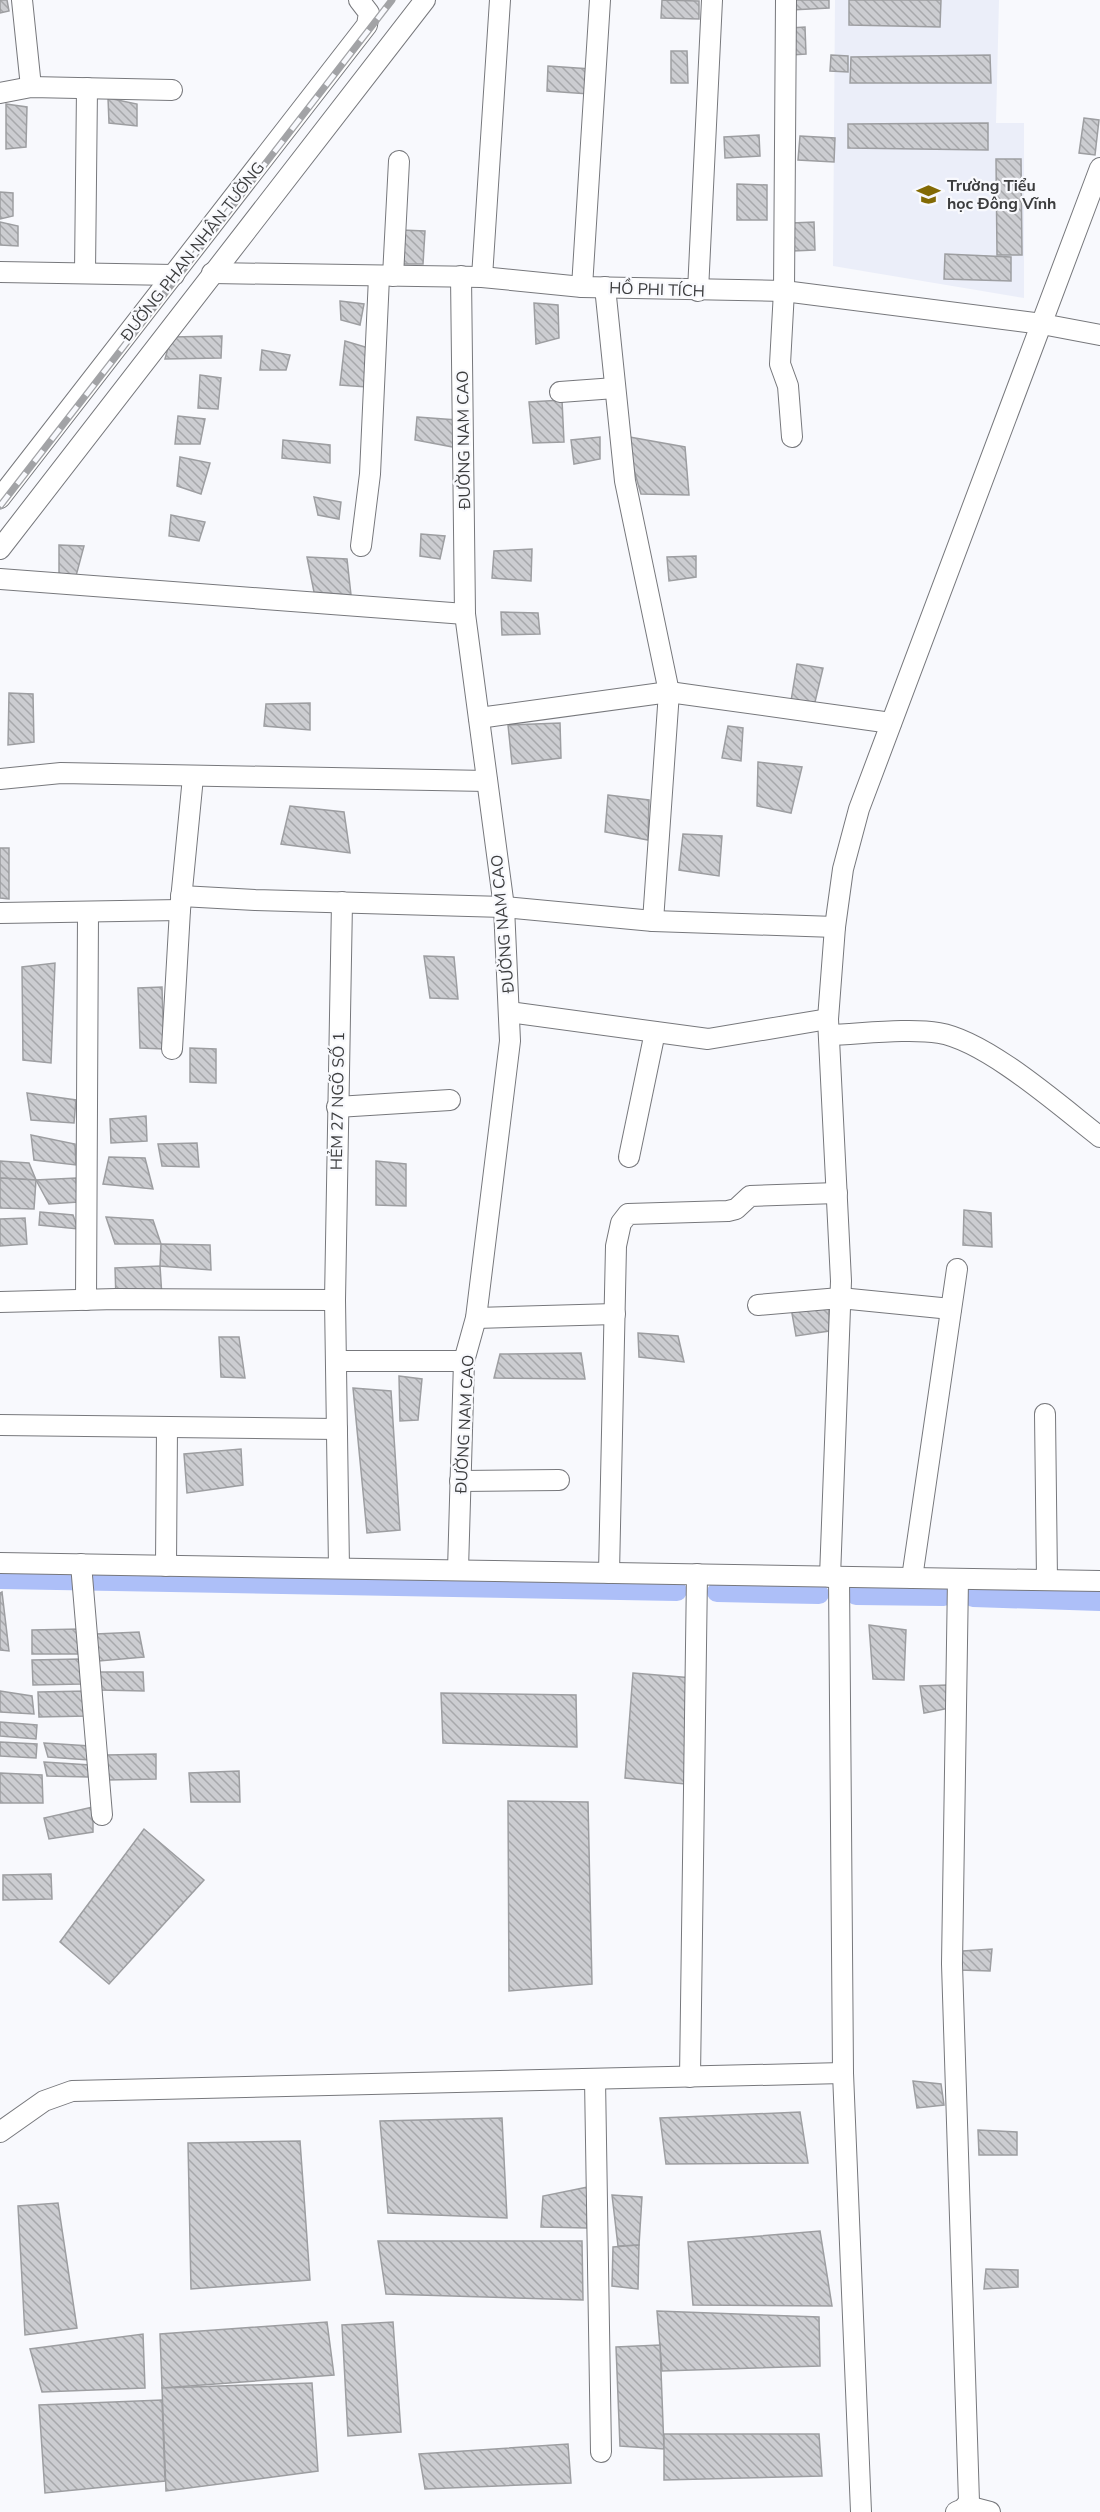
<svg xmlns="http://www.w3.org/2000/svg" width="1100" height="2512" font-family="'Nunito Sans',sans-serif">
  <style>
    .built { fill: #ebeef9 }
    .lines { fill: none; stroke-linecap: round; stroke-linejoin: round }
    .canal { stroke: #adbff8; stroke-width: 20 }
    .building { fill: url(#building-back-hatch); stroke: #9d9ea1; stroke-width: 1.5 }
    .minor-casing { stroke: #77787c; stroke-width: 22 }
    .minor { stroke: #fff; stroke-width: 20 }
    .rail-casing { stroke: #a2a3a6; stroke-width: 7 }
    .rail { stroke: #f8f9fd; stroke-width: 4.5; stroke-dasharray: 14; stroke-linecap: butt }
    .labels { text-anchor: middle; stroke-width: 4.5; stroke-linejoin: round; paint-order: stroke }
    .poi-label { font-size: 16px; font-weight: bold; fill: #3c3d3e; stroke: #f8f9fd; text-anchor: start }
    .street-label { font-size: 16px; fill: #3c3d3e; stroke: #f8f9fd }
  </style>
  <defs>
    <pattern id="building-back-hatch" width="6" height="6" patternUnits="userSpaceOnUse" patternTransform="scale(1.5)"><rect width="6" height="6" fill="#cccdd1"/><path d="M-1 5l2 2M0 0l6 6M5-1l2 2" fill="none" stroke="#a7a8ab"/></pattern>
  </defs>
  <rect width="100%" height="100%" fill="#f8f9fd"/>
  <!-- built -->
  <path class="built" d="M835 0H999L996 123H1024V298L833 266Z"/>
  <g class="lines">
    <!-- canal -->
    <g class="canal">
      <path d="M0 1579 677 1591"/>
      <path d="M717 1592 819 1594"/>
      <path d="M856 1595 944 1596"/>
      <path d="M973 1597 1100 1601"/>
    </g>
  </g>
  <!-- building -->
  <g class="building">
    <path d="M0 0H7L9 11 0 13Z"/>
    <path d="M662 0 699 1V19L661 18Z"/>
    <path d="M790 0H829V8L791 10Z"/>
    <path d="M849 0H941L940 27 849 25Z"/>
    <path d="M805 27 806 54 791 55 790 28Z"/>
    <path d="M671 51H687L688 83H671Z"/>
    <path d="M831 55 848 56V72L830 71Z"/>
    <path d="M990 55 991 83H850L851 57Z"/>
    <path d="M548 66 591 69 589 94 547 91Z"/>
    <path d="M108 98 137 104V126L109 123Z"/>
    <path d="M6 104 27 107 26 147 6 149Z"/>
    <path d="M1084 118 1099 120 1095 155 1079 153Z"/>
    <path d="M988 123V150L848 148V124Z"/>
    <path d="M759 135 760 156 725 158 724 137Z"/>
    <path d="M800 136 835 138 834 162 798 160Z"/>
    <path d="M996 159H1021L1022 255H997Z"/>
    <path d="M737 184 767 185V220H737Z"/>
    <path d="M0 192 13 193V216L0 219Z"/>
    <path d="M0 222 18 226V246L0 245Z"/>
    <path d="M814 222 815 250 793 251 792 223Z"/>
    <path d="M401 230 425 231 423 264H400Z"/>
    <path d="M945 254 1011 257V281L944 279Z"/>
    <path d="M340 301 364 304 360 325 341 320Z"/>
    <path d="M534 303 558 305 559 338 536 344Z"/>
    <path d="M222 336 221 358 165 359 171 337Z"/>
    <path d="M345 341 372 349 367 387 340 385Z"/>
    <path d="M262 350 290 355 286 370H260Z"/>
    <path d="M200 375 221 378 218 409 198 408Z"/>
    <path d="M562 400 564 442 533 443 529 402Z"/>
    <path d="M178 416 205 419 200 444H175Z"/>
    <path d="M417 417 457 420 453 447 415 440Z"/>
    <path d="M624 436 685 447 689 495 641 494Z"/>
    <path d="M600 437V459L574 464 571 440Z"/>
    <path d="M283 440 330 445V463L282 458Z"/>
    <path d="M180 457 210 463 201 494 177 486Z"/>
    <path d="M314 497 341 502 339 519 318 515Z"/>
    <path d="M171 515 205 522 199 541 169 536Z"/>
    <path d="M421 534 445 536 440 559 420 556Z"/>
    <path d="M59 545 84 546 76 576 59 574Z"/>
    <path d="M532 549 531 581 492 578 494 551Z"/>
    <path d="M696 556V577L669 581 667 557Z"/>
    <path d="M307 557 347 559 351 595 314 592Z"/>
    <path d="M501 612 538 613 540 634 502 635Z"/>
    <path d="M797 664 823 668 815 702 791 701Z"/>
    <path d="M9 693 33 694 34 742 8 745Z"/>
    <path d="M310 703V730L264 726 266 704Z"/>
    <path d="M560 723 561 758 512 764 508 725Z"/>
    <path d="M728 726 743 728 741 761 722 758Z"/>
    <path d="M758 762 802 767 791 813 757 806Z"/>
    <path d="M608 795 649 800 648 840 605 832Z"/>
    <path d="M290 806 344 812 350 853 281 844Z"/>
    <path d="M683 834 722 836 719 876 679 870Z"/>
    <path d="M0 848H9V899L0 898Z"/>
    <path d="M424 956 454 957 458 999 430 998Z"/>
    <path d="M55 963 51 1063 23 1060 22 967Z"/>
    <path d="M162 987 164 1049 140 1048 138 988Z"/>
    <path d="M190 1048 216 1049V1083L190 1082Z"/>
    <path d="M27 1093 76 1100 74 1123 31 1120Z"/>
    <path d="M146 1116 147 1141 111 1143 110 1119Z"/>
    <path d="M31 1135 75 1144 76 1165 34 1160Z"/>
    <path d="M197 1143 199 1167 162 1166 158 1144Z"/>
    <path d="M109 1157 145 1158 153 1189 103 1184Z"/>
    <path d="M0 1161 29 1163 36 1180 0 1178Z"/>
    <path d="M376 1161 406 1164V1206L376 1205Z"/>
    <path d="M0 1178 36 1180 34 1209 0 1208Z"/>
    <path d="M76 1178 78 1202 49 1204 36 1180Z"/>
    <path d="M964 1210 991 1213 992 1247 963 1245Z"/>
    <path d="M40 1212 73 1215 78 1229 39 1225Z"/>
    <path d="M106 1217 153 1220 161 1244H115Z"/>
    <path d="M25 1218 27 1244 0 1246V1219Z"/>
    <path d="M161 1244 210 1245 211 1270 160 1266Z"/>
    <path d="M160 1266 162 1297 116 1299 115 1268Z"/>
    <path d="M829 1307V1331L796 1336 791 1308Z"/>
    <path d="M638 1333 678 1336 684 1362 639 1357Z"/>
    <path d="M219 1337H239L245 1378 221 1377Z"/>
    <path d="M581 1353 585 1379 494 1378 500 1354Z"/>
    <path d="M399 1376 422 1379 418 1420 400 1421Z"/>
    <path d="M353 1388 391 1391 400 1530 367 1533Z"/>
    <path d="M241 1449 243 1485 187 1493 184 1454Z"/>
    <path d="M2 1592 9 1651 0 1650V1593Z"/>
    <path d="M869 1625 906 1630 904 1680 873 1679Z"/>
    <path d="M80 1629V1654H32V1630Z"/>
    <path d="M139 1632 144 1657 99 1661 96 1634Z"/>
    <path d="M80 1659 81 1684 33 1685 32 1660Z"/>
    <path d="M99 1672H143L144 1691 100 1690Z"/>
    <path d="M633 1673 693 1678 685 1784 625 1778Z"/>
    <path d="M947 1685 950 1708 924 1713 920 1686Z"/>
    <path d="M0 1691 32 1696 34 1714 0 1712Z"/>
    <path d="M87 1691V1716L39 1717 38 1692Z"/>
    <path d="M441 1693 576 1695 577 1747 443 1743Z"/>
    <path d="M0 1722 37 1725 36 1739 0 1736Z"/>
    <path d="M0 1742 37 1744 36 1758 0 1756Z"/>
    <path d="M44 1743 90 1746 89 1760 48 1757Z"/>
    <path d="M156 1754V1779L108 1780 107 1755Z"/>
    <path d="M44 1762 90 1765 88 1777 47 1776Z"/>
    <path d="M239 1771 240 1802H191L189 1773Z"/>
    <path d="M0 1773 42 1775 43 1803H0Z"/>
    <path d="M508 1801 588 1802 592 1984 509 1991Z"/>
    <path d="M93 1807V1832L49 1839 44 1818Z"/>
    <path d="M144 1829 204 1880 109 1984 60 1942Z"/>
    <path d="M51 1874 52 1899 3 1900V1875Z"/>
    <path d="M992 1949 990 1971 959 1970 963 1951Z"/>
    <path d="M913 2081 941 2084 944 2105 917 2108Z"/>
    <path d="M800 2112 808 2163 666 2164 660 2118Z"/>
    <path d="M502 2118 507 2218 388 2213 380 2121Z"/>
    <path d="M978 2130 1017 2132V2155H979Z"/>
    <path d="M300 2141 310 2280 191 2289 188 2143Z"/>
    <path d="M588 2187 587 2228 541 2227 543 2196Z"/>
    <path d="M612 2195 642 2197 639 2245 618 2246Z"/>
    <path d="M58 2203 77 2328 25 2335 18 2206Z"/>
    <path d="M820 2231 832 2306 693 2305 688 2242Z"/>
    <path d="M378 2241H582L583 2300 386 2294Z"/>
    <path d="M639 2245 638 2289 612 2286 613 2247Z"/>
    <path d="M986 2269 1018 2270V2287L984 2289Z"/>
    <path d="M657 2311 819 2317 820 2366 662 2371Z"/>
    <path d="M327 2322 334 2375 162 2388 160 2334Z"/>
    <path d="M393 2322 401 2432 348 2436 342 2325Z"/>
    <path d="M143 2334 145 2388 42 2392 30 2349Z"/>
    <path d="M660 2345 664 2449 620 2446 616 2347Z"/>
    <path d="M312 2383 318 2471 166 2491 162 2388Z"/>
    <path d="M162 2400 165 2481 45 2493 39 2405Z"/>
    <path d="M664 2434H819L822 2476 664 2480Z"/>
    <path d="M568 2444 571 2483 425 2489 419 2454Z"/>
  </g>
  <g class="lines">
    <defs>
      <g id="minor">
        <path d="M22 0 31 87"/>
        <path d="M786 0 784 291 780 364 788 386 792 437"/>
        <path d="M0 93 31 87 172 90"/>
        <path d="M0 272 174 275"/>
        <path d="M85 272 87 88"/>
        <path d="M212 273 482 277 582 287 784 291 1042 324 1100 335"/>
        <path d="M393 276 399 161"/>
        <path d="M482 277 500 0"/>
        <path d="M582 287 600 0"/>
        <path d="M605 287 625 481 669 692 653 921"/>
        <path d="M698 291 712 0"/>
        <path d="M560 392 615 388"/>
        <path d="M0 498 367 25 369 13 359 0"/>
        <path d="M361 546 370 474 379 277"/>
        <path d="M0 549 425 0"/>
        <path d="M0 579 465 614"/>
        <path d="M479 718 669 692 891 723"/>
        <path d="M0 779 61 773 487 781"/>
        <path d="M181 896 255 900 504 907 653 921 835 927"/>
        <path d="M0 913 180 910"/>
        <path d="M509 1012 708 1039 828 1019"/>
        <path d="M829 1035C861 1034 909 1028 939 1033 987 1041 1060 1106 1100 1137"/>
        <path d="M172 1049 180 910 193 777"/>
        <path d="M337 1107 450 1100"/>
        <path d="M629 1157 655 1032"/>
        <path d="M86 1300 88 913"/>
        <path d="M0 1302 116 1299 335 1300"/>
        <path d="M758 1305 840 1298 951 1309"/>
        <path d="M476 1318 615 1314"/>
        <path d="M336 1361H464"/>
        <path d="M1045 1414 1047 1580"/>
        <path d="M0 1425 337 1429"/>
        <path d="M460 1481 559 1480"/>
        <path d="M0 1563 1100 1581"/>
        <path d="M81 1564 102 1815"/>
        <path d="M166 1566 167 1427"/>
        <path d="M339 1568 335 1300 342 902"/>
        <path d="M458 1570 464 1361 476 1318 510 1041 504 907 465 614 461 276"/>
        <path d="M609 1573 616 1246 621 1223 628 1214 728 1211 736 1209 750 1196 837 1193"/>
        <path d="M830 1577 841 1281 828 1019 835 927 843 869 859 809 1100 168"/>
        <path d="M839 1577 843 2073 861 2512"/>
        <path d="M912 1578 957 1269"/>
        <path d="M690 2077 697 1574"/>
        <path d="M595 2079 601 2452"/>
        <path d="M0 2132 44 2101 72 2091 843 2073"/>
        <path d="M967 2506 990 2512"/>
        <path d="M956 2512 963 2509 969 2502 952 1964 958 1579"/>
      </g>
    </defs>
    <!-- minor casing -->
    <use href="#minor" class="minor-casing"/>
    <!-- minor -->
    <use href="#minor" class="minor"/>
    <defs>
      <path id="rail" d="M0 506 392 0"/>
    </defs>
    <!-- rail casing -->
    <use href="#rail" class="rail-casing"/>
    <!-- rail -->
    <use href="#rail" class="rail"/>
  </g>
  <!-- icons -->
  <defs>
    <symbol id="school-bare" viewBox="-9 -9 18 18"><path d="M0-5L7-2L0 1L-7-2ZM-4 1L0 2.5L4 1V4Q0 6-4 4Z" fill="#836a04" stroke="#f8f9fd" stroke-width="2.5" paint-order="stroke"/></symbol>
  </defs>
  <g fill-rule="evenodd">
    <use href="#school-bare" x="912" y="178" width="33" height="33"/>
  </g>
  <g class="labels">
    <!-- poi labels -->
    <g class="poi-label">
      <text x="947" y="191">Trường Tiểu<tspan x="947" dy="18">học Đông Vĩnh</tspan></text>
    </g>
    <!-- street labels -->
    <g class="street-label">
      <text transform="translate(192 251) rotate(-52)" y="6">ĐƯỜNG PHAN NHÂN TƯỜNG</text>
      <text transform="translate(657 289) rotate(2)" y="6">HỒ PHI TÍCH</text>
      <text transform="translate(463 440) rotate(-91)" y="6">ĐƯỜNG NAM CAO</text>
      <text transform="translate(502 924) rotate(-95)" y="6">ĐƯỜNG NAM CAO</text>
      <text transform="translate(337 1101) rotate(-89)" y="6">HẺM 27 NGÕ SỐ 1</text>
      <text transform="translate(464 1424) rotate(-87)" y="6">ĐƯỜNG NAM CAO</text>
    </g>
  </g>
</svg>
